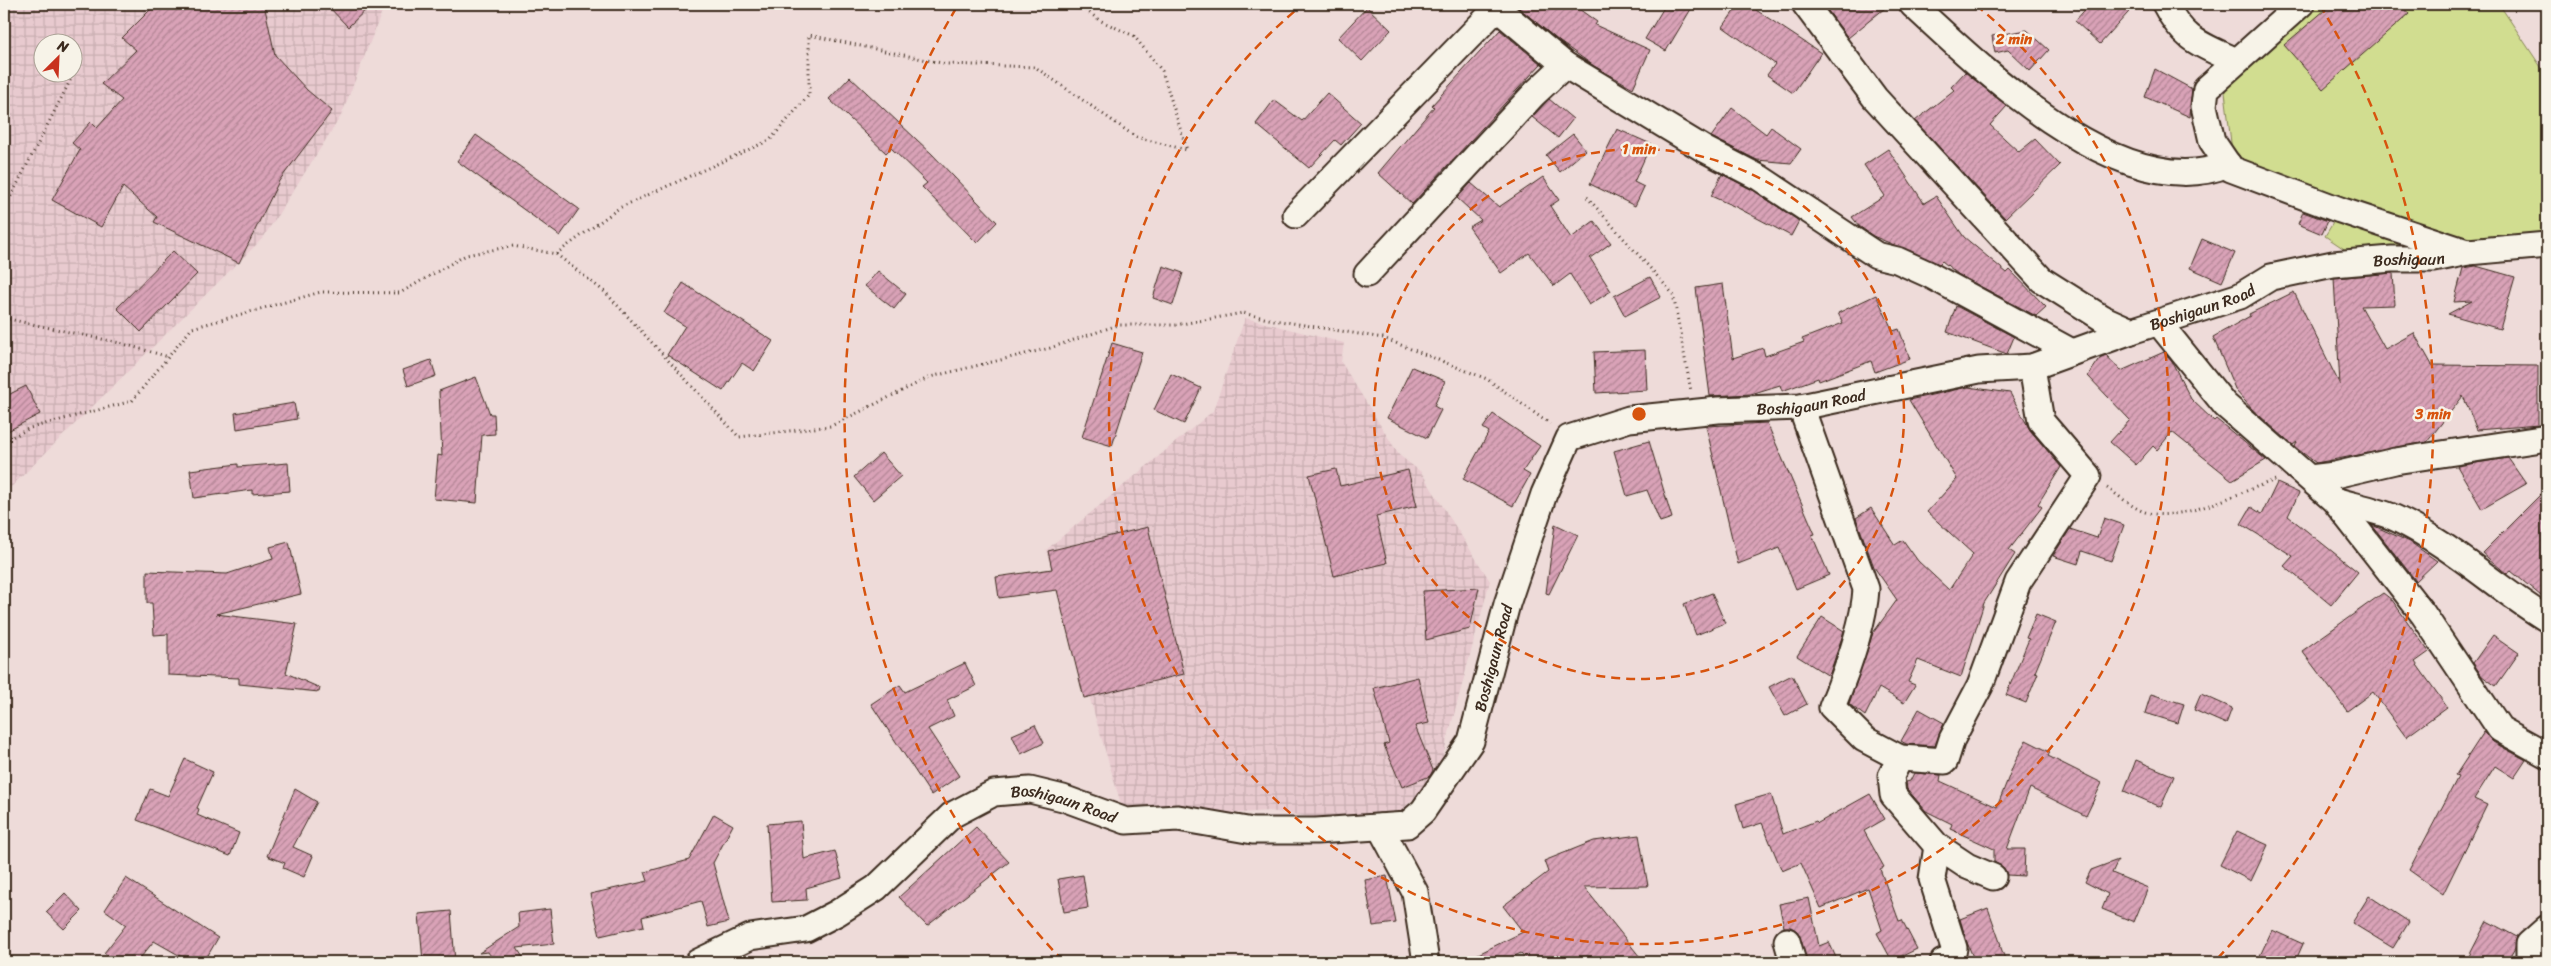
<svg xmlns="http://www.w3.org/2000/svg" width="2551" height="966" font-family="Sriracha,sans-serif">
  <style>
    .industrial { fill: url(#industrial-grid); fill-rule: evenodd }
    .grass { fill: #d1dd90; stroke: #868457 }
    .building { fill: url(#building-hatch); stroke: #3b2a1e }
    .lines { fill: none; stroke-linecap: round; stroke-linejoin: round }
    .minor-casing { stroke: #3b2a1e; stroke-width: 29 }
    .path { stroke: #3b2a1e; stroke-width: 3; stroke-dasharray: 1 4; stroke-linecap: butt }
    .minor { stroke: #f7f3e8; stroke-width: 25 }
    .ring { fill: none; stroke: #d7540e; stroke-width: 2.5; stroke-dasharray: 9 6 }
    .labels { text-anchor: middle; stroke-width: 5; stroke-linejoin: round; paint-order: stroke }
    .street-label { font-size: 16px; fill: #3b2a1e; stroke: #f7f3e8 }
    .centre { fill: #d7540e; stroke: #f7f3e8; stroke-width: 2.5 }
    .ring-label { font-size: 15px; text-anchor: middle; font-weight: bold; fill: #d7540e; stroke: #f7f3e8; stroke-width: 5; stroke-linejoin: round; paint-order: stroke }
  </style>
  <defs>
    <pattern id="industrial-grid" width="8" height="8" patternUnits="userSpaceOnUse" patternTransform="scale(1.25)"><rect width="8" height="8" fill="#e8cacf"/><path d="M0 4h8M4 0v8" fill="none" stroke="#c8aeb1"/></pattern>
    <pattern id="building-hatch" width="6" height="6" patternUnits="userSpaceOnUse" patternTransform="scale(1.25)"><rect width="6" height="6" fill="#d9a2b7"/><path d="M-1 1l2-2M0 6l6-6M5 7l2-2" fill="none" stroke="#b18494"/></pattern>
  </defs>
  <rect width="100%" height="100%" fill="#eedbd9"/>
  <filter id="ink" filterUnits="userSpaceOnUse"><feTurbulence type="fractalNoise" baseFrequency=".02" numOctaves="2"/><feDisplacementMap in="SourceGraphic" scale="10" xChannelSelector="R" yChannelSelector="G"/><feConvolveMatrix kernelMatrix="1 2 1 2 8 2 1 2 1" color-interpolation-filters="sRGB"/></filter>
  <g filter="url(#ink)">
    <!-- industrial -->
    <g class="industrial">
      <path d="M4 4H385L341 116 263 238 4 494ZM42 42H72V72H42Z"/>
      <path d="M1245 318 1344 343 1341 362 1399 455 1421 472 1490 581 1438 774 1399 813 1334 820 1269 811 1126 821 1046 550 1213 411Z"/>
    </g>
    <!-- grass -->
    <path class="grass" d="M2302 4H2499L2547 76V241L2368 265 2325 236 2339 213 2234 168 2223 75Z"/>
    <!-- building -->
    <g class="building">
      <path d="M156 4H264L275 55 307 90 332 111 279 181 239 263 154 222 157 217 123 187 101 227 52 200 80 150 72 143 91 122 97 128 122 100 101 84 136 50 122 38Z"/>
      <path d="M326 4H372L348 27Z"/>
      <path d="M1522 4H1572L1597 22 1595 25 1650 50 1633 88 1594 66 1560 42 1519 8Z"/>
      <path d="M1666 4H1694L1666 51 1645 39Z"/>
      <path d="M1739 4H1747L1821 53 1793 93 1767 75 1775 64 1723 27Z"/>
      <path d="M1823 4H1890L1848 38Z"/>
      <path d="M2090 4H2136L2100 44 2075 21Z"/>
      <path d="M2332 4H2401L2409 14 2323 89 2284 45Z"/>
      <path d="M1367 7 1391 30 1362 61 1338 38Z"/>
      <path d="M1500 30 1541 64 1412 204 1378 173 1434 107 1432 105Z"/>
      <path d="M2027 30 2049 50 2030 71 2008 50 1995 53 1992 36Z"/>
      <path d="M2155 69 2192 89 2190 117 2145 97Z"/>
      <path d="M1965 72 2007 106 1990 125 2019 152 2035 139 2060 165 2005 218 1915 121 1954 90 1951 87Z"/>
      <path d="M850 77 932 154 997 222 977 243 922 187 927 183 891 148 886 153 829 99Z"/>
      <path d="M1327 93 1361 123 1341 145 1335 140 1309 168 1256 124 1274 100 1302 121Z"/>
      <path d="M1549 99 1573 119 1558 138 1532 117Z"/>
      <path d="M1732 108 1766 134 1771 127 1801 149 1791 163 1757 160 1711 137Z"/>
      <path d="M1617 129 1651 144 1634 182 1644 187 1635 206 1590 184Z"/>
      <path d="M1573 134 1586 150 1560 172 1546 155Z"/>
      <path d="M476 135 579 209 560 236 457 161Z"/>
      <path d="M1888 149 1924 203 1936 196 1964 237 2007 273 2010 270 2046 307 2036 316 1959 275 1942 261 1939 264 1873 236 1859 226 1852 217 1885 196 1864 165Z"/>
      <path d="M1722 174 1753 190 1799 221 1791 236 1738 208 1711 196Z"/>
      <path d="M1543 177 1559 200 1550 206 1571 238 1594 221 1611 243 1590 258 1611 291 1589 305 1570 274 1554 286 1529 253 1501 273 1469 227 1481 220 1457 198 1471 183 1499 207Z"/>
      <path d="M2303 212 2328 221 2322 234 2298 224Z"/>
      <path d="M2202 239 2235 253 2222 282 2190 268Z"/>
      <path d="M173 251 197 274 141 332 117 308Z"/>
      <path d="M1163 266 1183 273 1173 305 1153 298Z"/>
      <path d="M2476 266 2515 277 2500 329 2448 314 2472 301 2454 302 2463 268Z"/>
      <path d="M878 271 906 294 894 309 865 286Z"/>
      <path d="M2393 273 2395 305 2361 306 2385 349 2414 333 2432 365 2538 366V425L2477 430 2463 396 2427 442 2316 463 2295 447 2297 442 2293 445 2252 409 2236 391 2213 337 2250 316 2249 314 2294 292 2340 385 2334 278Z"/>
      <path d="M1650 277 1661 297 1625 316 1614 296Z"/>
      <path d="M683 283 773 341 754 371 742 363 723 391 667 355 685 326 664 313Z"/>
      <path d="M1723 284 1733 358 1763 348 1765 356 1804 342 1802 339 1843 323 1838 313 1876 295 1893 331 1899 329 1910 359 1875 372 1871 361 1819 381 1818 378 1782 391 1780 385 1751 394 1710 396 1696 288Z"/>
      <path d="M1956 306 2014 337 2007 354 1947 332Z"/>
      <path d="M1112 343 1142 352 1112 446 1082 437Z"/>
      <path d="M1645 350 1647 390 1596 393 1594 352Z"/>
      <path d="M2164 352 2172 362 2191 399 2214 421 2216 419 2266 460 2232 480 2172 432 2157 450 2153 446 2136 465 2110 442 2130 420 2088 376 2101 357 2106 355 2121 371Z"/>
      <path d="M431 360 436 376 408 386 403 370Z"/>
      <path d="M1412 367 1445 381 1434 406 1441 410 1427 438 1387 418Z"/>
      <path d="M1171 374 1201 388 1184 424 1154 410Z"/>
      <path d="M476 377 490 414H494L495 434 482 435 477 503 434 499 438 455 442 456 439 391Z"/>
      <path d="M26 386 40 414 4 433V397Z"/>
      <path d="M1968 387 2010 393 2030 430 2061 467 2038 504 2042 507 2009 550 2015 554 1984 603 1961 677 1918 660 1908 682 1915 685 1904 703 1879 688 1865 716 1849 704 1873 633 1897 600 1874 567 1856 518 1871 508 1895 545 1903 540 1918 561 1949 590 1973 554 1927 512 1957 479 1909 400Z"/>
      <path d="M294 403 297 419 237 429 235 413Z"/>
      <path d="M1493 414 1540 446 1523 471 1530 475 1513 506 1463 479 1489 432 1483 428Z"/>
      <path d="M1767 423 1815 534 1812 535 1829 575 1796 589 1779 548 1738 564 1706 426Z"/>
      <path d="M1649 441 1672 518 1660 522 1647 490 1627 496 1614 451Z"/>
      <path d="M881 453 901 476 873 500 854 477Z"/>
      <path d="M2508 458 2526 484 2482 509 2457 466Z"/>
      <path d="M288 463 290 491 252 494V490L194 498 190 470 238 464V467Z"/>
      <path d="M1336 469 1340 486 1408 470 1417 506 1376 516 1387 563 1334 576 1309 475Z"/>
      <path d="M2277 483 2299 493 2288 516 2358 572 2331 605 2284 566 2293 556 2241 524 2251 507 2262 514Z"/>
      <path d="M2547 488V601L2511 571 2507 574 2482 553Z"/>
      <path d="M2104 518 2124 525 2111 561 2082 551 2078 564 2053 556 2070 529 2097 538Z"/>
      <path d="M1555 524 1578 535 1549 594 1546 593Z"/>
      <path d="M2372 525 2410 542 2437 561 2416 581Z"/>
      <path d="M1148 527 1184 674 1084 698 1057 590 999 598 996 577 1052 569 1048 551Z"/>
      <path d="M289 542 301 594 216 614 297 624 286 673 320 688 319 692 239 684V678L168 675V634L154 635 152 603H147V571L227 574 273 559 270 547Z"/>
      <path d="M1479 588 1470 629 1426 640 1423 591Z"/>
      <path d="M1712 593 1725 623 1696 635 1684 604Z"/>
      <path d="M2383 593 2392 600 2429 652 2415 662 2447 707 2406 737 2373 692 2347 711 2302 651Z"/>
      <path d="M2036 614 2056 622 2035 672 2038 673 2026 703 2006 695 2029 639 2026 638Z"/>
      <path d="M1822 617 1844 631 1829 676 1797 656Z"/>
      <path d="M2493 635 2519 653 2496 686 2482 676 2473 663Z"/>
      <path d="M965 663 976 686 947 700 954 716 928 729 959 776 931 795 871 704 900 685 905 692Z"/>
      <path d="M1792 675 1807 704 1785 716 1769 687Z"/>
      <path d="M1418 677 1429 723 1415 726 1433 770 1430 776 1402 787 1384 745 1389 743 1374 688Z"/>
      <path d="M2151 694 2184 704 2178 723 2145 713Z"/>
      <path d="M2201 694 2232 708 2226 724 2194 710Z"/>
      <path d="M1919 709 1944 723 1935 746 1906 744 1901 741Z"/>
      <path d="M1035 725 1044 743 1021 754 1012 735Z"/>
      <path d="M2484 732 2493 742 2526 760 2514 778 2495 766 2474 799 2487 805 2443 894 2409 870 2458 777 2455 776Z"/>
      <path d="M2026 740 2050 752 2048 756 2102 783 2086 816 2030 788 2007 849H2025L2024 876 2007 875 2004 868 1994 862V849L1950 829 1952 824 1926 811 1907 789 1906 782 1910 781 1914 773 1941 775 1940 781 1997 807 2013 766Z"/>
      <path d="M185 759 213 772 197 808 199 809 197 815 239 833 230 856 137 820 150 789 168 796Z"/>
      <path d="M2136 760 2174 776 2161 807 2124 791Z"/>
      <path d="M295 789 317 802 293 847 313 856 304 877 283 868 285 863 267 856Z"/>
      <path d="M1771 794 1783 834 1816 821 1818 823 1870 794 1885 819 1864 831 1884 867 1880 869 1899 921 1902 920 1917 949 1892 961 1877 933 1882 930 1868 888 1821 908 1801 863 1782 871 1762 823 1743 829 1736 804Z"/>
      <path d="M714 814 733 825 713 863 729 922 708 927 701 901 642 917 644 926 600 936 590 894 648 881 645 872 689 860Z"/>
      <path d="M801 821 804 859 835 851 842 878 806 888 807 900 772 902 767 824Z"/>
      <path d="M976 827 1009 862 927 926 899 897Z"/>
      <path d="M2237 831 2268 845 2251 881 2220 865Z"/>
      <path d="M1639 835 1648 886 1584 887 1644 962H1529L1521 953 1502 962H1462L1523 932 1503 906 1548 872 1544 861 1594 841Z"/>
      <path d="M2118 860 2112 873 2148 888 2134 922 2102 909 2108 894 2085 882 2091 870Z"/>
      <path d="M1083 875 1088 908 1064 912 1058 879Z"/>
      <path d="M1387 876 1396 923 1373 926 1365 880Z"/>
      <path d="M126 878 218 938 204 962H191L154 941 137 962H116L104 953 126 925 105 910Z"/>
      <path d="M65 893 82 911 64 929 46 912Z"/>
      <path d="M2369 896 2409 922 2393 948 2352 923Z"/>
      <path d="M1809 898 1819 946 1829 942 1838 962H1807L1797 931 1791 927H1784L1779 904Z"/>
      <path d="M1988 908 2001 945H2000L2006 962H1975L1966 940 1960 919Z"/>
      <path d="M550 909 554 944 517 948 526 962H495L488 952 479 953 519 927 518 913Z"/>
      <path d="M451 911 455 962H423L419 914Z"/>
      <path d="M2487 921 2517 937 2515 948 2507 962H2466Z"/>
      <path d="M2272 930 2303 944 2295 962H2257Z"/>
    </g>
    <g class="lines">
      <defs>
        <g id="minor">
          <path d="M1492 4 1565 65 1704 149 1760 178 1876 255 1897 260 1928 274 2072 352"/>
          <path d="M1805 4 1875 98 2042 280 2102 318 2131 331"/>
          <path d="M1912 4C1982 69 2124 208 2228 164"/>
          <path d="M2165 4C2184 41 2200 44 2236 61"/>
          <path d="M2301 4 2206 89 2204 106 2212 141 2231 169 2340 210 2467 252"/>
          <path d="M1296 215 1497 8"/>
          <path d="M1367 274 1534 94 1565 65"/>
          <path d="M2159 323 2225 405 2334 500 2423 614 2500 729 2547 755"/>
          <path d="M1801 407 1866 589C1864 626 1846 673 1832 707L1864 739 1900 758 1891 776 1893 795 1937 846 1967 866 1993 877"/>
          <path d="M2310 478 2335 475 2395 461 2547 438"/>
          <path d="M2334 500C2354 506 2378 510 2397 519 2452 545 2496 588 2547 619"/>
          <path d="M1900 758 1945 761 1952 739 1980 686 2018 582 2088 476 2041 421 2032 367"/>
          <path d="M1380 827 1415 892 1426 962"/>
          <path d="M1937 846 1932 879 1954 948 1952 959 1943 962"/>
          <path d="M1787 941 1793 962"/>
          <path id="s1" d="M698 962 750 937 806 929 837 913 876 888 952 815 994 793 1030 790 1063 798 1126 821 1178 818 1253 831H1316L1407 825 1423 811 1471 741 1507 604 1544 494 1569 438 1629 419 1718 410 1801 407 1979 370 2032 367 2131 331 2240 296 2271 277 2333 264 2392 259H2434L2468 252 2547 245"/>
          <path d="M2529 962V944L2547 928"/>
        </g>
      </defs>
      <!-- minor casing -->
      <use href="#minor" class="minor-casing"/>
      <!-- path -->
      <g class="path">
        <path d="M1587 197 1673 294 1691 391"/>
        <path d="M4 210 72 77"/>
        <path d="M556 254 619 208 770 140 809 95V35L946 64 1035 67 1136 137 1187 150 1162 71 1134 36 1099 20 1078 4"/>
        <path d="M4 318 120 343 169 357"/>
        <path d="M4 441 30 428 132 401 192 328 321 292 400 293 466 255 513 246 556 254 606 293 739 437 831 426 930 377 1050 348 1118 325H1176L1243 313 1268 319 1383 338 1487 379 1550 424"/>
        <path d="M2107 488C2118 495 2128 504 2140 510 2177 527 2239 491 2276 480"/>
      </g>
      <!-- minor -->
      <use href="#minor" class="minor"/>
    </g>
  </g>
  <!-- distance rings -->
  <g class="ring">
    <circle cx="1639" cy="414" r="265"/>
    <path d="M1976 5A530 530 0 1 1 1302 5"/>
    <path d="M1063 961A794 794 0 0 1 958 5M2320 5A794 794 0 0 1 2215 961"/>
  </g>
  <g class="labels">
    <!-- street labels -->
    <g class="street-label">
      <text dy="6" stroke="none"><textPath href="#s1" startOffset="2059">Boshigaun</textPath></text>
      <text dy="6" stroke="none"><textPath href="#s1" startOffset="1844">Boshigaun Road</textPath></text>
      <text dy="6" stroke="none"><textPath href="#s1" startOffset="1439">Boshigaun Road</textPath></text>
      <text dy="6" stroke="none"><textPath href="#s1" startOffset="960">Boshigaun Road</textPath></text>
      <text dy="6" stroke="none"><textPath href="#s1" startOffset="420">Boshigaun Road</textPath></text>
    </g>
  </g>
  <circle cx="1639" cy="414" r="8" class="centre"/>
  <g class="ring-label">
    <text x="2014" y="44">2 min</text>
    <text x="1639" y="154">1 min</text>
    <text x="2433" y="419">3 min</text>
  </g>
  <!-- margin -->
  <rect width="2551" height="966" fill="none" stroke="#f7f3e8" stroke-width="20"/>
  <rect x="10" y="10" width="2531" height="946" fill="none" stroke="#3b2a1e" stroke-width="2" filter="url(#ink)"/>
  <!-- north arrow -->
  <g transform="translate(58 58) rotate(24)"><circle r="24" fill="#f7f3e8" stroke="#aca397"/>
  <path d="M0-4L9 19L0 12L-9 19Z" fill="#c8321e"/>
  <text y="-8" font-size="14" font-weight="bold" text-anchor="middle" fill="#3b2a1e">N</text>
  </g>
</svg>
